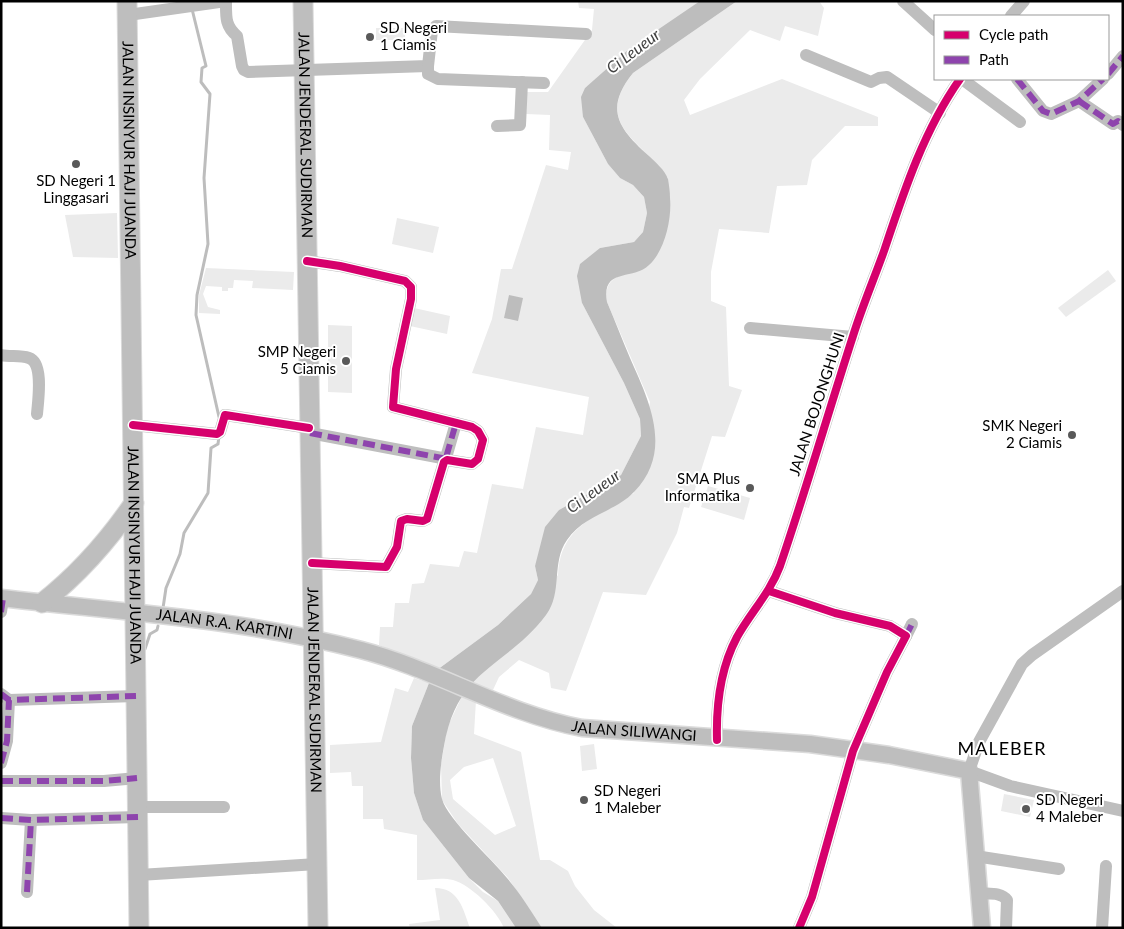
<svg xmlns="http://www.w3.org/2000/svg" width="1124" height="929" font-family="Lato,sans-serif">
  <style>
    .green { fill: #ebebeb; fill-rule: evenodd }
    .water { fill: #bdbdbd }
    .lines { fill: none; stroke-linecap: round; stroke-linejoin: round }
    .stream { stroke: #bdbdbd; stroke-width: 3 }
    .major-casing { stroke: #dbdbdb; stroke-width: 19 }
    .highway-casing { stroke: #dbdbdb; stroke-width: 21 }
    .minor { stroke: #bebebe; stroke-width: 12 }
    .major { stroke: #bebebe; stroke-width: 16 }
    .highway { stroke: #bebebe; stroke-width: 19 }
    .quiet { stroke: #8e44ad; stroke-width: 6; stroke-dasharray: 12 6; stroke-linecap: butt }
    .cycleway-casing { stroke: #fff; stroke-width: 11 }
    .cycleway { stroke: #d6006c; stroke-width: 8 }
    .poi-dot { fill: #595959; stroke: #fff; stroke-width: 2 }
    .labels { text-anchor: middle; stroke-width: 4; stroke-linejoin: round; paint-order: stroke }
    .poi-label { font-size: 15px; fill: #000; stroke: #fff; text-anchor: start }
    .street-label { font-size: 15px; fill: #000; stroke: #fff }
    .water-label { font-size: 16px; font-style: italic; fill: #424242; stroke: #fff }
    .quarter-label { font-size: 18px; letter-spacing: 1px; fill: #000; stroke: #fff }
  </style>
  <rect width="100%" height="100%" fill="#fff"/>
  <!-- green -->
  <g class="green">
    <path d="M578 1H700L585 88 583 117 608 164 620 178 633 185 644 197 647 213 643 232 634 242 600 248 582 303 624 383 640 419 641 436 621 475 559 510 535 566 538 580 531 594 498 625 437 670 379 645 380 627H393L395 603H409L412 584 424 583 430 564 459 567 464 551 477 553 492 484 523 489 536 427 583 435 589 397 472 373 492 319 501 269H512L546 165 568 170 571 152 549 150 550 115 526 114 527 92H548L592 30 594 9 579 8Z"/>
    <path d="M737 1H819L824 8 818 36 785 26 780 41 750 30 700 79 684 100 690 115 782 79 878 117V126H845L812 160 807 185 777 186 769 233 719 229 711 272V301L726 307 729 386 742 390 725 437 712 436 689 508 684 507 677 533 646 595 603 592 566 691 551 688 549 673 519 660 499 677 493 690 471 683 484 669 558 575C560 525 598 516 634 493L650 402 607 302C603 278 620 274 640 271L668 178C641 140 592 124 633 73Z"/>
    <rect x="376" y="28" width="29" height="12"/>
    <path d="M117 213 118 258 73 257 65 215Z"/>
    <path d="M397 218 439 227 433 253 392 244Z"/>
    <path d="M206 268 294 272 293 290 252 288 253 281 234 280 233 288H228V291H222V287L206 286 203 294 208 307 220 310V314L199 313V295Z"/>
    <path d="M1108 270 1116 281 1066 317 1058 308Z"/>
    <path d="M414 308 450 316 447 334 410 326Z"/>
    <path d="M328 325 352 326V393L328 392Z"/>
    <path d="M708 486 750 498 744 520 701 507Z"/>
    <path d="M414 678 429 683 412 726 411 758 414 793 423 820 469 878 483 892 498 901 516 928H504C497 911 471 885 453 880 442 877 428 880 417 880V835L384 829 383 819H363V786H352L351 772 330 773V745L381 742 395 688 408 692Z"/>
    <path d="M463 694 476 700 474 734 521 752 540 860H550L568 871 575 886 594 910 617 928H542L508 878 458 824 442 800 441 765 447 728ZM493 758 516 826 495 835 453 799 450 780 464 767Z"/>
    <path d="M594 744 597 769 582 771 580 746Z"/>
    <path d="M1004 794 1034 800 1030 817 1001 811Z"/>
    <path d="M435 888C459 888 463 909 470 928H410L409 924 440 920Z"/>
  </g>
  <!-- water -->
  <g class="water">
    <path d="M700 1H737L633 73C604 109 618 128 649 156 655 162 665 170 668 179 669 185 670 192 670 198 672 218 665 251 649 265 633 281 601 267 607 302 615 321 622 339 630 358 649 401 674 451 634 492 615 512 584 515 567 540 551 562 563 593 546 615 505 669 458 667 444 746 441 762 438 783 442 799 448 820 492 859 507 878 520 893 531 911 542 928H516L498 901 469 878 423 820 414 793 411 758 412 726 429 683 437 670 498 625 531 594 538 580 535 566 545 527 559 510 621 475 641 436 640 419 624 383 582 303 577 276 580 264 600 248 634 242 643 232 647 213 644 197 633 185 620 178 608 164 583 117 581 97 585 88 628 50Z"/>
    <path d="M509 295 523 298 518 321 504 318Z"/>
  </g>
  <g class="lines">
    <!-- stream -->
    <g class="stream">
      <path d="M192 9 206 66 202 68 201 82 210 94 204 178 208 244 197 295 196 315 219 417"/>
      <path d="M163 608 166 588 180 554 184 533 208 493 211 448 218 444 219 436"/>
      <path d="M145 649 150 634 157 630 158 626"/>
    </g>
    <defs>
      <g id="major">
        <path id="s1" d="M1 598C121 612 243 619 361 650 435 669 506 714 582 728L810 744 889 755 969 771 982 928"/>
      </g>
      <g id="highway">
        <path id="s2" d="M127 1 139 928"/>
        <path id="s3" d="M303 1 318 928"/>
        <path d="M42 603C79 574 108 541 134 503"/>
      </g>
    </defs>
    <!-- major casing -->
    <use href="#major" class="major-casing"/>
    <!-- highway casing -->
    <use href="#highway" class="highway-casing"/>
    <!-- minor -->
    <g class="minor">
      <path d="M226 1C226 17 225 26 237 36L242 66 244 70 248 72 428 66 432 30 436 26 586 34"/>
      <path d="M903 1 935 30"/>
      <path d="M128 15 226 1"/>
      <path d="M1011 16 1024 1"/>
      <path d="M806 55 871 82 879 78 887 77 940 113"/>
      <path d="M428 66V74L438 79 544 83"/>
      <path d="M1108 74 1123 56"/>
      <path d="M962 79 1020 122"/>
      <path d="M1017 79 1043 111 1051 114 1079 101 1103 79"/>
      <path d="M1079 101 1113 124 1118 121 1123 125"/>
      <path d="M497 126 520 125 522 82"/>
      <path d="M307 261 340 266 405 281 411 287V299L396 369 393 407 472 427 478 431 483 440 478 459 472 464 447 460 444 462 427 519 423 521 407 519 401 521 397 547 386 567 312 563"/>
      <path d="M750 328 853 337"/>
      <path d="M1 355C10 357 20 355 29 358 44 363 38 401 37 414"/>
      <path d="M133 425 217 434 220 432 225 415 309 428"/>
      <path d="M310 433 442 458 445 461 456 423"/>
      <path d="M769 591 835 613 890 626 906 636 887 672 853 751 812 897 799 928"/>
      <path d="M1123 591 1032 655 1022 664 979 742 969 771 1010 786 1123 811"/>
      <path d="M1 612 3 598"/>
      <path d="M906 636 912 624"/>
      <path d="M1 694 9 700 136 696"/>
      <path d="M717 740C716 704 720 669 737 637 751 612 770 593 780 566 806 490 828 413 853 336 862 307 874 279 884 251 904 191 924 130 960 79"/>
      <path d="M1 763 7 741 9 700"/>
      <path d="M1 781H104L137 778"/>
      <path d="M138 807H224"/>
      <path d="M1 818 31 820 138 817"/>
      <path d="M975 856 1059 869"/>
      <path d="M139 875 317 864"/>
      <path d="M27 892 31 820"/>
      <path d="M979 893C989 894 1001 892 1007 900L1006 928"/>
      <path d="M1102 928 1106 866"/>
    </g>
    <!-- major -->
    <use href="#major" class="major"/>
    <!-- highway -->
    <use href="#highway" class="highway"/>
    <!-- quiet -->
    <g class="quiet">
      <path d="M1108 74 1123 56"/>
      <path d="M1017 79 1043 111 1051 114 1079 101 1103 79"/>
      <path d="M1079 101 1113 124 1118 121 1123 125"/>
      <path d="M310 433 442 458 445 461 456 423"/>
      <path d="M1 612 3 598"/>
      <path d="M906 636 912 624"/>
      <path d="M1 694 9 700 136 696"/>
      <path d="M1 763 7 741 9 700"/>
      <path d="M1 781H104L137 778"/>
      <path d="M1 818 31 820 138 817"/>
      <path d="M27 892 31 820"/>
    </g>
    <defs>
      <g id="cycleway">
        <path d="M307 261 340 266 405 281 411 287V299L396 369 393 407 472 427 478 431 483 440 478 459 472 464 447 460 444 462 427 519 423 521 407 519 401 521 397 547 386 567 312 563"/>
        <path d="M133 425 217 434 220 432 225 415 309 428"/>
        <path d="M769 591 835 613 890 626 906 636 887 672 853 751 812 897 799 928"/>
        <path d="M717 740C716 704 720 669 737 637 751 612 770 593 780 566 806 490 828 413 853 336 862 307 874 279 884 251 904 191 924 130 960 79"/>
      </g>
    </defs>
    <!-- cycleway casing -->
    <use href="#cycleway" class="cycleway-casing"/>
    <!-- cycleway -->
    <use href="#cycleway" class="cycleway"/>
  </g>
  <!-- markers -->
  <g class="poi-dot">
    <circle cx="370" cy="37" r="5"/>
    <circle cx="76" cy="164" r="5"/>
    <circle cx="346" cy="361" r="5"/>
    <circle cx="1072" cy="435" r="5"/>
    <circle cx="750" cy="488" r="5"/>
    <circle cx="584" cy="800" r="5"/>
    <circle cx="1026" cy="809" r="5"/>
  </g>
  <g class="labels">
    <!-- poi labels -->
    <g class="poi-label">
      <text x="380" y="33">SD Negeri<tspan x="380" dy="17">1 Ciamis</tspan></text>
      <text x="76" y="186" text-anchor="middle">SD Negeri 1<tspan x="76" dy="17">Linggasari</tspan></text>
      <text x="336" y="357" text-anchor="end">SMP Negeri<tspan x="336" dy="17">5 Ciamis</tspan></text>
      <text x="1062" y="431" text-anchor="end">SMK Negeri<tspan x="1062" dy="17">2 Ciamis</tspan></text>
      <text x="740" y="484" text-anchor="end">SMA Plus<tspan x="740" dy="17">Informatika</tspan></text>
      <text x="594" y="796">SD Negeri<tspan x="594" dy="17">1 Maleber</tspan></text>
      <text x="1036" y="805">SD Negeri<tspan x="1036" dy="17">4 Maleber</tspan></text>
    </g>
    <!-- street labels -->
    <g class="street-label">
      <text dy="5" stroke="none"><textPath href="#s3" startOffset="134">JALAN JENDERAL SUDIRMAN</textPath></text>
      <text dy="5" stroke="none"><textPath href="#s2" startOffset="149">JALAN INSINYUR HAJI JUANDA</textPath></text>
      <text transform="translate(817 404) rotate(-72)" y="5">JALAN BOJONGHUNI</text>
      <text dy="5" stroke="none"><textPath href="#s2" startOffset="554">JALAN INSINYUR HAJI JUANDA</textPath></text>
      <text dy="5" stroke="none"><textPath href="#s1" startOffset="225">JALAN R.A. KARTINI</textPath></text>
      <text dy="5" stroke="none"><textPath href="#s3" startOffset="689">JALAN JENDERAL SUDIRMAN</textPath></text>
      <text dy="5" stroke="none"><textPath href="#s1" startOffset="651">JALAN SILIWANGI</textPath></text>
    </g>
    <!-- water labels -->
    <g class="water-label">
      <text transform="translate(633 51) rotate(-37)" y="6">Ci Leueur</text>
      <text transform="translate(593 491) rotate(-36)" y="6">Ci Leueur</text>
    </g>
    <!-- quarter labels -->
    <g class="quarter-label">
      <text x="1002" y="755">MALEBER</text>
    </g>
  </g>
  <!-- border -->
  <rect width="1124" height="929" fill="none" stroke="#000000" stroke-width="5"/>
  <!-- legend -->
  <rect x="934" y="15" width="175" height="65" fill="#ffffff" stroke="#999999"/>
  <rect x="944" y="31" width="25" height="8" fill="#d6006c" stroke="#999999"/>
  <text x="979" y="40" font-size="15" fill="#000000">Cycle path</text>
  <rect x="944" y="56" width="25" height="8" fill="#8e44ad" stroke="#999999"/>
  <text x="979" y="65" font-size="15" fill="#000000">Path</text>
</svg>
